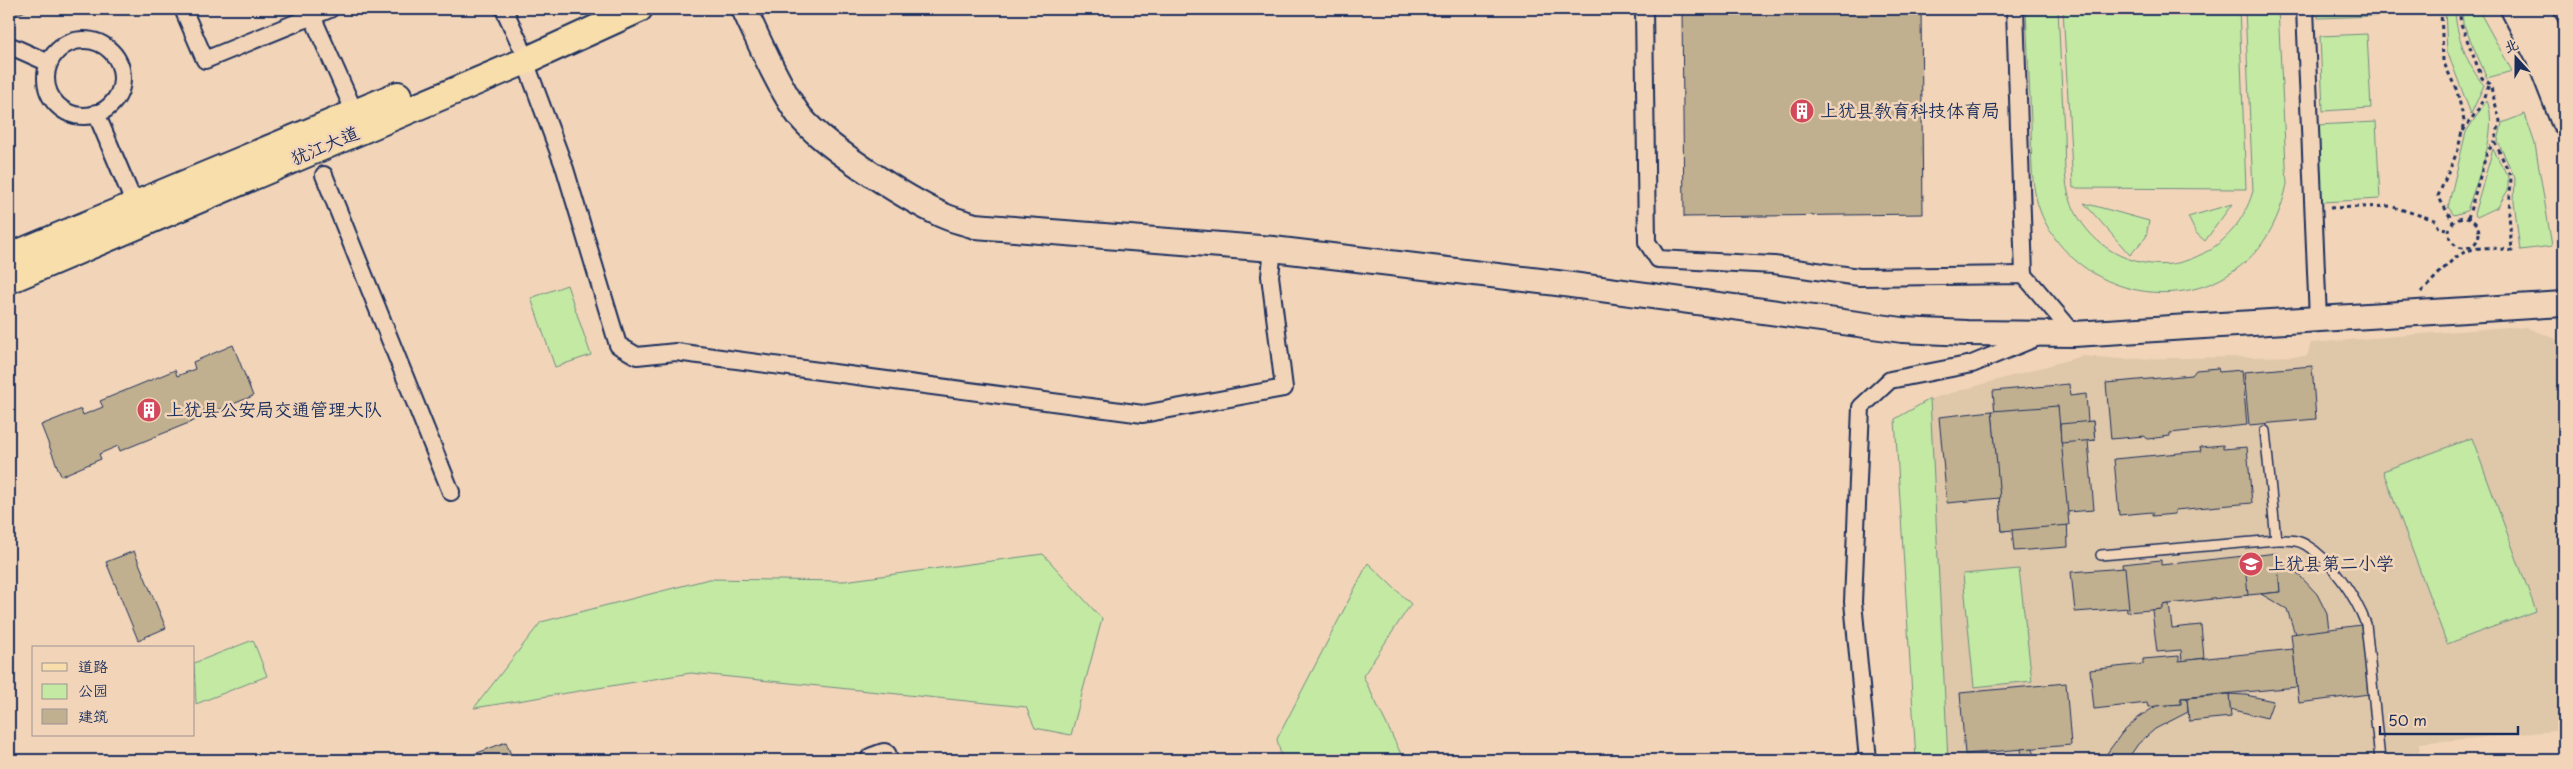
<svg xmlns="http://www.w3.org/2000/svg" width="2573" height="769" font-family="'Playpen Sans','LXGW WenKai TC',sans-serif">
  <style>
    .built { fill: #dfc7aa }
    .green { fill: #c3e9a3; stroke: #6f8c80 }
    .building { fill: #c1b090; stroke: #1b2f5e }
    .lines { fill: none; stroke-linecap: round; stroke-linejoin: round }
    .lane-casing { stroke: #1b2f5e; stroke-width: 12 }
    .street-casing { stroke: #1b2f5e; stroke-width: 20 }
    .secondary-casing { stroke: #1b2f5e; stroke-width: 28 }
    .primary-casing { stroke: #1b2f5e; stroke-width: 30 }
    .path { stroke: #1b2f5e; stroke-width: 3; stroke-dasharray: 4 4; stroke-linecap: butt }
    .lane { stroke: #f2d5b8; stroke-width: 9 }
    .street { stroke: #f2d5b8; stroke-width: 16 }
    .secondary { stroke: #f2d5b8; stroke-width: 24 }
    .primary { stroke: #f8deab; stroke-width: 26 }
    .labels { text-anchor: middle; stroke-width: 5; stroke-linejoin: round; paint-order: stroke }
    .poi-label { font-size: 18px; fill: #1b2f5e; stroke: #f2d5b8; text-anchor: start }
    .street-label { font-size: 18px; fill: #1b2f5e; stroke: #f2d5b8 }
  </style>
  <rect width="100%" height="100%" fill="#f2d5b8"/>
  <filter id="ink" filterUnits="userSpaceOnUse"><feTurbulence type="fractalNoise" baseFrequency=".02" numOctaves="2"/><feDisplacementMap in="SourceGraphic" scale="10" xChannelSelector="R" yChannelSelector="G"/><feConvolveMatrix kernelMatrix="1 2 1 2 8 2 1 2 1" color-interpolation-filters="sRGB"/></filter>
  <g filter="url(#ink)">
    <!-- built -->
    <path class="built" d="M2508 327 2527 328 2554 338 2564 345V730L2420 743 2419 752 2411 753 2412 760H1948L1930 399 2082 356 2119 359 2307 356 2311 343Z"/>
    <!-- green -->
    <g class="green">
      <path d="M2026 9H2058C2060 51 2062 92 2064 134 2065 156 2063 181 2071 202 2081 228 2102 250 2129 259 2146 265 2167 267 2185 261 2220 250 2243 225 2253 191L2245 9H2278L2287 184C2282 208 2273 230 2258 249 2199 319 2086 301 2045 222 2029 191 2032 156 2031 122 2029 84 2028 47 2026 9Z"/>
      <path d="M2063 9H2239L2246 189 2073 188Z"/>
      <path d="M2318 9H2376V16L2318 18Z"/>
      <path d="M2445 9H2455C2455 32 2468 68 2484 85L2471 114 2447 51Z"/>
      <path d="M2462 9H2478L2512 71 2487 78 2463 23Z"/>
      <path d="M2367 34 2371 108 2323 111 2320 36Z"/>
      <path d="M2487 100C2499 134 2477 178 2467 211L2454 215 2448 207 2466 132Z"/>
      <path d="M2525 114 2535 144 2552 246 2520 250 2514 201 2515 178 2498 142 2502 123Z"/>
      <path d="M2376 122 2380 199 2321 202 2317 125Z"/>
      <path d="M2493 149 2508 177V190L2498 207 2477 217 2474 214Z"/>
      <path d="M2084 203 2149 221 2146 237 2130 255Z"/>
      <path d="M2232 204 2205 241 2196 233 2188 217Z"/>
      <path d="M567 285 591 355 555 367 531 298Z"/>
      <path d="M1930 399 1948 760H1916L1895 419Z"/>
      <path d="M2472 438 2536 611 2447 644 2383 471Z"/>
      <path d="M1043 554 1102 619 1071 735 1035 728 1026 707 691 673 474 708 541 622 709 579 844 581Z"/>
      <path d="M1368 563 1411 604 1363 676 1404 760H1282L1277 739Z"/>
      <path d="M2019 569 2032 681 1974 687 1963 574Z"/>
      <path d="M253 640 267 676 196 704 194 663Z"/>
      <path d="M2331 753 2332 760H2252Z"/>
    </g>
    <!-- building -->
    <g class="building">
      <path d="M9 9H30L9 18Z"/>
      <path d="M1682 9H1921L1923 214 1684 217Z"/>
      <path d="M233 345 253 396 213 412 211 408 193 415 196 420 120 451 118 446 99 454 101 459 61 476 41 425 81 409 83 415 103 407 100 401 175 370 177 376 195 369 193 362Z"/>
      <path d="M2312 366 2316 419 2249 425 2244 372Z"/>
      <path d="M2218 368 2219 372 2242 370 2247 425 2170 433V436L2148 439 2144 436 2111 439 2106 383 2192 375 2196 370Z"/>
      <path d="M2069 384 2070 396 2086 394 2088 422 2093 421 2095 440 2088 441 2094 510 2067 512 2068 547 2014 551 2012 530 2002 531 1996 453 1992 454 1990 425 1994 424 1993 414H1995L1993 391Z"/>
      <path d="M2058 406 2069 525 2002 531 1992 411Z"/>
      <path d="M1992 411 2000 498 1947 503 1939 417Z"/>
      <path d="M2093 421 2095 440 2061 443 2060 424Z"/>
      <path d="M2223 445V449L2247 447 2252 503 2175 510V514L2152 516V512L2119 515 2114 459 2201 451 2200 447Z"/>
      <path d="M134 551 166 628 138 640 106 562Z"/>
      <path d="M2277 553 2280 592 2227 597 2224 559Z"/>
      <path d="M2244 556 2248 595 2169 604 2163 605V609L2127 612 2122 564 2161 560V565Z"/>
      <path d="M2278 564 2288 567 2301 577 2317 594 2327 614 2329 630 2295 634 2287 609 2261 594 2280 592Z"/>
      <path d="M2125 568 2129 608 2075 612 2071 572Z"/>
      <path d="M2169 604 2172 628 2201 625 2204 658 2182 661 2181 650 2157 652 2152 610 2163 609V605Z"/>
      <path d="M2361 625 2369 694 2299 703 2291 634Z"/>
      <path d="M2293 649 2297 687 2181 698V704L2148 707 2147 703 2094 709 2090 670 2143 664V659L2179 656V661Z"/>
      <path d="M2066 683 2071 745 1965 754 1960 693Z"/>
      <path d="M2229 694 2246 695 2273 701 2267 718 2230 709Z"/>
      <path d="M2229 694 2231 717 2189 721 2187 698Z"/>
      <path d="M2181 698H2187L2188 712 2155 729 2138 744 2127 760H2102L2122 733 2138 718 2156 706 2181 704Z"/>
      <path d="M506 742 513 760H459Z"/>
      <path d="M2033 748 2034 760H2022L2021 749Z"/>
    </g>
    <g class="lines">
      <defs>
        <g id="lane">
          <path d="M2265 431 2276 540"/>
          <path d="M2101 555 2276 540C2286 540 2297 539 2306 545 2332 560 2356 598 2366 624L2380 760"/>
        </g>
        <g id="street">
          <path d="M183 9 205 60 330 9"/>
          <path d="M504 9 520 44"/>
          <path d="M1644 9 1647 242 1658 259 1774 265 1859 277 2024 275 2074 334"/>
          <path d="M2015 9 2024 275"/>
          <path d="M2305 9 2318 319"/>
          <path d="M312 16 355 113"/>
          <circle cx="84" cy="78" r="38"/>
          <path d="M9 49 13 47 49 63"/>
          <path d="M525 61 565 169 618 345 637 356 676 352 1143 414 1284 388 1270 276 1273 249"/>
          <path d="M96 113 135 205"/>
          <path d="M324 175 451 492"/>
          <path d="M1868 760 1853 602 1861 407 1890 380 1972 364 2038 337"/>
        </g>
        <g id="secondary">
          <path d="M744 9C760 43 775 79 796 111 816 142 907 199 942 215 952 220 964 222 975 226L1273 249 1557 283 1902 330 1967 333 2074 334 2564 304"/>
          <path d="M2513 9 2539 59 2564 123"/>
          <path d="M2538 9 2564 64"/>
          <path d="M873 760 884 756"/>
        </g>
        <g id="primary">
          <path d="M9 257 398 95"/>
          <path d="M9 280 525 61 639 9"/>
        </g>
      </defs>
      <!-- lane casing -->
      <use href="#lane" class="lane-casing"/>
      <!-- street casing -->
      <use href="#street" class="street-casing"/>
      <!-- secondary casing -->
      <use href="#secondary" class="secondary-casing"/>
      <!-- primary casing -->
      <use href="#primary" class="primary-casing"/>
      <!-- path -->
      <g class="path">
        <path d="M2441 9 2443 61 2457 91 2464 121 2458 150 2438 196 2453 222"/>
        <path d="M2463 131 2479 108 2489 85"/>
        <path d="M2330 208 2390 206 2435 220 2439 228 2449 229"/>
        <circle cx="2464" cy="233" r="15"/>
        <path d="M2468 218 2487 152 2495 142"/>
        <path d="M2421 292C2456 258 2460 240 2512 251L2509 214 2511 177 2495 142 2500 121 2490 84 2482 78 2461 24 2459 9"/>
      </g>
      <!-- lane -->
      <use href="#lane" class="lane"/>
      <!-- street -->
      <use href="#street" class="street"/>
      <!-- secondary -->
      <use href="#secondary" class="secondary"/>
      <!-- primary -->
      <use href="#primary" class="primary"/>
    </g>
  </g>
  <!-- icons -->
  <defs>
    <symbol id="building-disc" viewBox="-11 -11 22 22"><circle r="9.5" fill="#d1495b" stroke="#f2d5b8"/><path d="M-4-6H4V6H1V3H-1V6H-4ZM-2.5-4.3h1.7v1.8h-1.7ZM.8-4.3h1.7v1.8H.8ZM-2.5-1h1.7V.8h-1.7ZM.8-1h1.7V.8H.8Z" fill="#fff"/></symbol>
    <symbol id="school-disc" viewBox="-11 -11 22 22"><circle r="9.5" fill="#d1495b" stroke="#f2d5b8"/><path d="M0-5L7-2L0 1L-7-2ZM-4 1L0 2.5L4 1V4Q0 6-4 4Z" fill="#fff"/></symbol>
  </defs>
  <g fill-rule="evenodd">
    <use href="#building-disc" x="1788" y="97" width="28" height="28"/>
    <use href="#building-disc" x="135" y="396" width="28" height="28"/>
    <use href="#school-disc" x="2237" y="550" width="28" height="28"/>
  </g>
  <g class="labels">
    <!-- poi labels -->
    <g class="poi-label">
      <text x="1820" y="117">上犹县教育科技体育局</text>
      <text x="166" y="416">上犹县公安局交通管理大队</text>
      <text x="2268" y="570">上犹县第二小学</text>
    </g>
    <!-- street labels -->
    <g class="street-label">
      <text transform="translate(325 146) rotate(-23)" y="6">犹江大道</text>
    </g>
  </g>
  <!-- margin -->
  <rect width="2573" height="769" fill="none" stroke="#f2d5b8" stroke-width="30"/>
  <rect x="15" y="15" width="2543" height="739" fill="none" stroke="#1b2f5e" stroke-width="2" filter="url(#ink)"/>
  <!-- legend -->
  <rect x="32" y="646" width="162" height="90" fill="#f2d5b8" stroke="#9c9394"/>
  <rect x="42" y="663" width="25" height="8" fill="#f8deab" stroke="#9c9394"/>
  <text x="78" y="672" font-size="15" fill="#1b2f5e">道路</text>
  <rect x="42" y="684" width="25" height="15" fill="#c3e9a3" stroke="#9c9394"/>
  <text x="78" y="696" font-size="15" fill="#1b2f5e">公园</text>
  <rect x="42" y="709" width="25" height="15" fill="#c1b090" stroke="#9c9394"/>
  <text x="78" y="722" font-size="15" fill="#1b2f5e">建筑</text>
  <!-- north arrow -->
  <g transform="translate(2516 58) rotate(339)" stroke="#f2d5b8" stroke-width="4" paint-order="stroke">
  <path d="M0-4L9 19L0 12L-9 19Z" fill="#1b2f5e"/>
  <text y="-8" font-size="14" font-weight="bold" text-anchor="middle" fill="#1b2f5e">北</text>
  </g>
  <!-- scale -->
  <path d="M2380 726v8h138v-8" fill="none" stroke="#1b2f5e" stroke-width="2.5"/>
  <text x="2388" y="726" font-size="15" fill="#1b2f5e" stroke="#f2d5b8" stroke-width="4" paint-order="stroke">50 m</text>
</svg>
